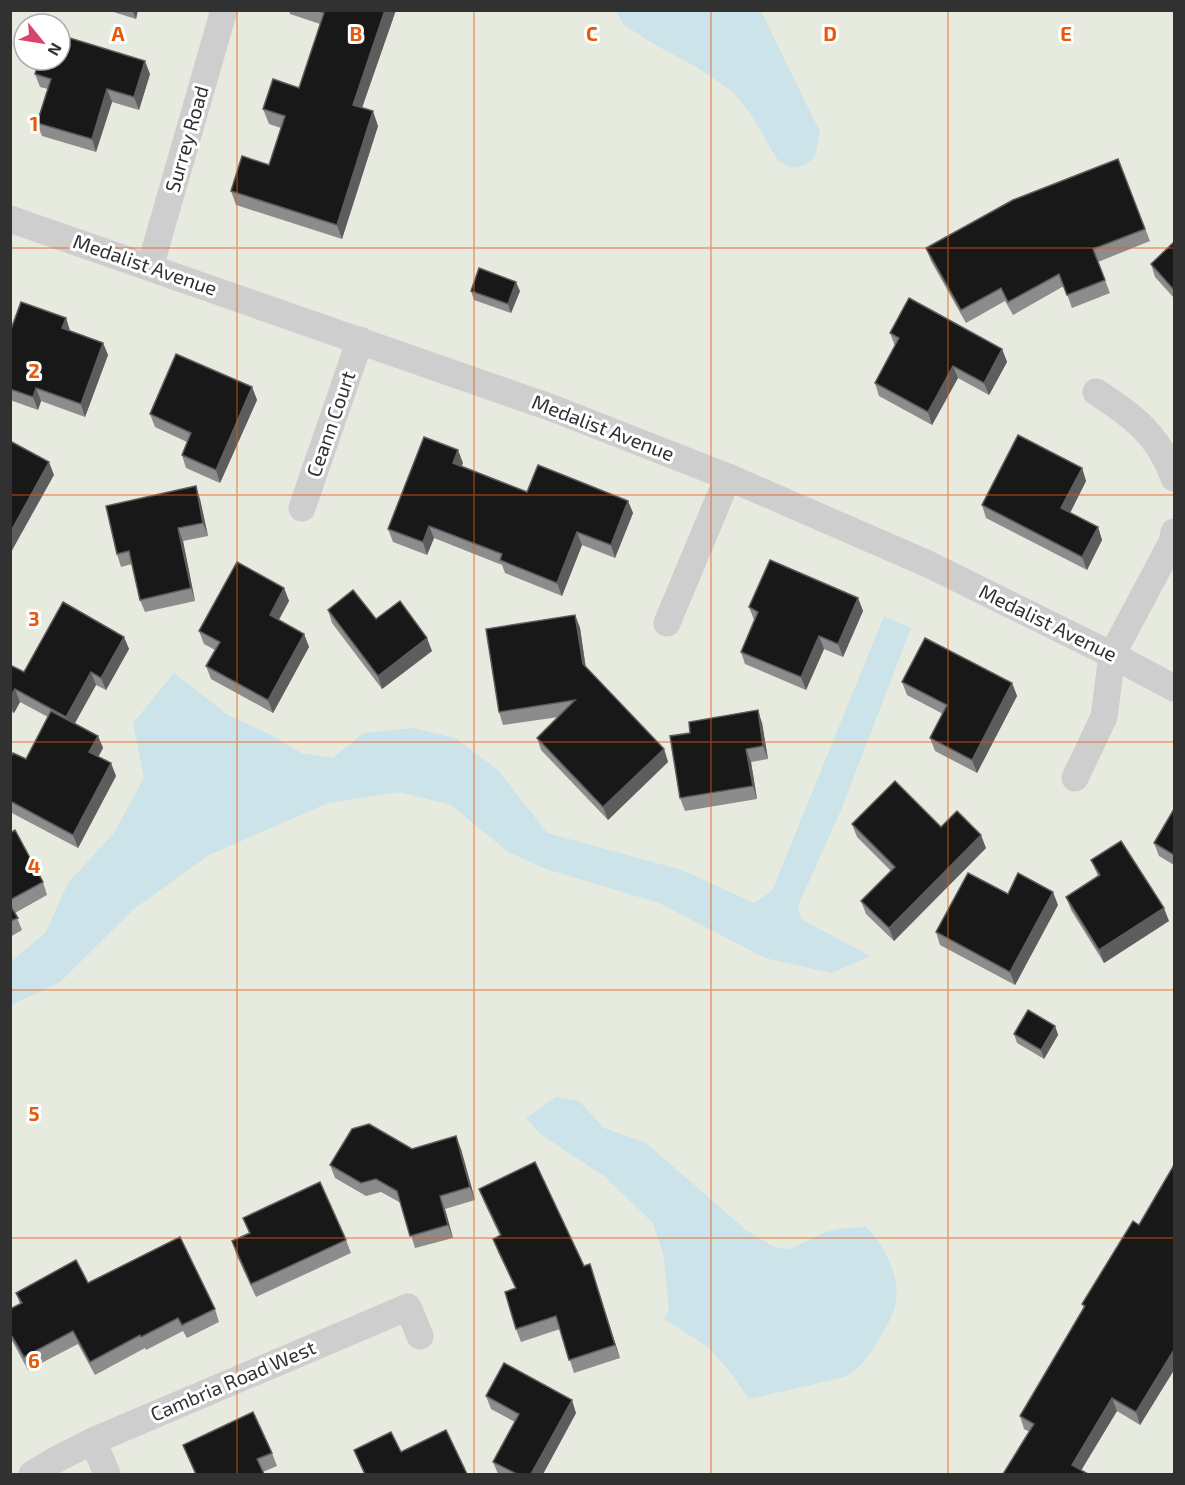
<svg xmlns="http://www.w3.org/2000/svg" width="1185" height="1485" font-family="'Exo 2',sans-serif">
  <style>
    .green { fill: #e7eade; fill-rule: evenodd }
    .water { fill: #cce3e9 }
    .lines { fill: none; stroke-linecap: round; stroke-linejoin: round }
    .minor { stroke: #cecece; stroke-width: 27 }
    .wall { fill: #8c8c8c }
    .shaded-wall { fill: #5d5d5d }
    .building { fill: #181818; stroke: #5d5d5d; stroke-width: 1.5 }
    .grid { fill: none; stroke: #e8590c; stroke-width: 1.5; stroke-opacity: 0.55 }
    .labels { text-anchor: middle; stroke-width: 6; stroke-linejoin: round; paint-order: stroke }
    .street-label { font-size: 20px; fill: #313131; stroke: #fff }
    .grid-label { font-size: 20px; text-anchor: middle; font-weight: bold; fill: #e8590c; stroke: #fff; stroke-width: 6; stroke-linejoin: round; paint-order: stroke }
  </style>
  <rect width="100%" height="100%" fill="#fff"/>
  <!-- green -->
  <path class="green" d="M10 11H1174V1474H11ZM24 24H60V60H24Z"/>
  <!-- water -->
  <g class="water">
    <path d="M616 11H761L820 132 815 157 803 166 790 168 777 159 750 113 732 91 698 68 659 47 624 25Z"/>
    <path d="M884 616 911 628 841 810 798 906 801 919 870 956 832 973 765 958 659 903 546 869 508 852 451 805 399 792 328 803 209 855 134 909 60 982 11 1005V962L46 932 68 883 114 833 144 778 133 723 174 673 228 715 271 735 301 753 333 758 363 733 415 728 457 739 498 770 547 833 682 870 754 903 772 891Z"/>
    <path d="M556 1097 579 1101 604 1128 646 1143 746 1230 774 1247 790 1249 826 1232 844 1228 866 1227C885 1245 902 1280 895 1307 891 1320 883 1332 876 1344 867 1358 860 1369 845 1377L749 1399 733 1376 708 1347 664 1319 669 1311 664 1257 653 1223 604 1176 539 1133 526 1118Z"/>
  </g>
  <g class="lines">
    <!-- minor -->
    <g class="minor">
      <path d="M10 219 552 408 728 477 928 564 1112 655 1174 688"/>
      <path d="M150 267 224 10"/>
      <path d="M1096 392C1132 415 1159 435 1174 478"/>
      <path d="M302 508 360 340"/>
      <path d="M667 623 728 477"/>
      <path d="M1075 778 1104 717 1112 655 1172 542 1174 532"/>
      <path d="M93 1441 107 1474"/>
      <path d="M32 1474 59 1458 93 1441 408 1307 420 1336"/>
    </g>
  </g>
  <!-- wall -->
  <g class="wall">
    <path d="M107 10H138L136 19Z"/>
    <path d="M289 10H396L362 108 378 126 342 239 236 205 231 191 269 165 281 128 269 124 263 109 299 88 320 24 290 14Z"/>
    <path d="M35 74H150L139 110 112 102 96 152 42 136 37 123 48 89 40 87Z"/>
    <path d="M1118 159 1150 241 1098 262 1110 293 1072 308 1064 286 1013 315 1005 301 966 323 931 261 926 248Z"/>
    <path d="M1174 242V298L1155 277 1151 264Z"/>
    <path d="M471 291H520L511 313 474 300Z"/>
    <path d="M66 318 70 331 103 343 108 355 85 417 41 401 38 410 10 400V332Z"/>
    <path d="M890 333 1002 349 1007 362 989 395 958 378 932 425 879 396 875 383 895 346Z"/>
    <path d="M252 387 257 400 220 483 186 468 182 455 187 442 155 427 150 414Z"/>
    <path d="M463 463 461 466 527 492 628 501 633 513 615 558 582 545 562 596 505 573 502 565 434 538 427 555 393 542 388 529Z"/>
    <path d="M1082 468 1086 481 1070 513 1098 527 1102 540 1087 570 986 518 982 505Z"/>
    <path d="M200 499 208 536 183 541 195 601 145 612 140 600 132 564 121 567 117 554Z"/>
    <path d="M284 588 289 601 279 620 304 634 309 647 273 713 211 679 206 666 215 650 204 644 199 631Z"/>
    <path d="M858 598 863 611 843 657 824 649 806 690 745 664 741 652 754 620 749 607Z"/>
    <path d="M328 610 376 619 432 651 382 689 332 623Z"/>
    <path d="M575 615 580 628 586 668 664 749 668 762 608 820 541 750 537 738 559 717 503 725 499 712Z"/>
    <path d="M124 637 129 649 106 690 96 685 75 723 98 736 103 748 98 757 116 776 78 848 10 812V758L26 759 48 717 20 702 14 713 10 711V665L24 672Z"/>
    <path d="M902 682 1012 683 1017 696 977 773 935 751 930 738 943 714 907 695Z"/>
    <path d="M762 723 768 759 751 762 757 799 685 811 680 798Z"/>
    <path d="M1174 809V865L1159 856 1154 843Z"/>
    <path d="M852 824 941 827 986 848 894 941 866 914 861 901 891 871 857 837Z"/>
    <path d="M10 833 43 882 47 895 15 913 22 930 10 937Z"/>
    <path d="M1091 860 1169 921 1104 963 1071 910 1066 897 1098 876Z"/>
    <path d="M1008 894 1058 905 1015 985 940 945 936 932Z"/>
    <path d="M1055 1026 1058 1035 1044 1059 1017 1043 1014 1034Z"/>
    <path d="M412 1149H461L475 1200 445 1209 453 1238 415 1248 401 1203 381 1192 366 1196 335 1178 330 1165Z"/>
    <path d="M1174 1165V1370L1140 1425 1117 1411 1081 1470 1003 1474 1030 1432 1024 1429 1020 1416 1084 1309 1082 1304 1139 1225Z"/>
    <path d="M479 1189 584 1266 590 1264 620 1358 574 1373 560 1329 521 1342 516 1329 515 1288 498 1252 493 1239 500 1236 484 1202Z"/>
    <path d="M243 1218 346 1240 351 1253 256 1297 236 1254 232 1241 249 1233Z"/>
    <path d="M88 1283 215 1309 219 1322 187 1338 183 1331 146 1350 145 1348 95 1375 78 1344 28 1370 10 1337V1309L20 1304 16 1293Z"/>
    <path d="M486 1396 576 1413 543 1474H498L493 1462 515 1422 491 1409Z"/>
    <path d="M183 1445 272 1453 277 1466 263 1472 264 1474H195Z"/>
    <path d="M354 1450 401 1452 467 1474H364Z"/>
  </g>
  <!-- shaded-wall -->
  <g class="shaded-wall">
    <path d="M132 10H138L136 19Z"/>
    <path d="M385 10H396L358 119 353 105Z"/>
    <path d="M145 61 150 74 139 110 134 97Z"/>
    <path d="M107 89 112 102 96 152 92 139Z"/>
    <path d="M373 111 378 126 342 239 337 225Z"/>
    <path d="M516 282 520 291 511 313 508 304Z"/>
    <path d="M66 318 70 331 62 328Z"/>
    <path d="M103 343 108 355 85 417 81 404Z"/>
    <path d="M1002 349 1007 362 989 395 984 383Z"/>
    <path d="M953 366 958 378 932 425 928 412Z"/>
    <path d="M252 387 257 400 220 483 216 470Z"/>
    <path d="M36 388 41 401 38 410 33 397Z"/>
    <path d="M458 450 463 463 458 476 453 463Z"/>
    <path d="M49 462 54 475 10 554V533Z"/>
    <path d="M1082 468 1086 481 1066 521 1061 508Z"/>
    <path d="M196 486 200 499 208 536 203 523Z"/>
    <path d="M628 501 633 513 615 558 611 545Z"/>
    <path d="M429 526 434 538 427 555 423 542Z"/>
    <path d="M1098 527 1102 540 1087 570 1082 557Z"/>
    <path d="M178 528 183 541 195 601 191 588Z"/>
    <path d="M577 532 582 545 562 596 557 583Z"/>
    <path d="M284 588 289 601 274 628 270 615Z"/>
    <path d="M858 598 863 611 843 657 838 644Z"/>
    <path d="M575 615 580 628 587 677 583 664Z"/>
    <path d="M304 634 309 647 273 713 268 700Z"/>
    <path d="M819 636 824 649 806 690 801 677Z"/>
    <path d="M124 637 129 649 106 690 101 678Z"/>
    <path d="M427 638 432 651 382 689 378 676Z"/>
    <path d="M91 672 96 685 71 730 66 717Z"/>
    <path d="M1012 683 1017 696 977 773 972 760Z"/>
    <path d="M15 689 20 702 14 713 10 704V697Z"/>
    <path d="M758 710 762 723 768 759 763 746Z"/>
    <path d="M98 736 103 748 94 765 89 752Z"/>
    <path d="M664 749 668 762 608 820 603 807Z"/>
    <path d="M746 749 751 762 757 799 753 786Z"/>
    <path d="M111 763 116 776 78 848 73 835Z"/>
    <path d="M981 835 986 848 894 941 889 928Z"/>
    <path d="M1053 892 1058 905 1015 985 1010 972Z"/>
    <path d="M1164 908 1169 921 1104 963 1099 950Z"/>
    <path d="M1055 1026 1058 1035 1044 1059 1041 1050Z"/>
    <path d="M456 1136 461 1149 475 1200 470 1187Z"/>
    <path d="M440 1196 445 1209 453 1238 448 1225Z"/>
    <path d="M590 1264 594 1277 620 1358 615 1345Z"/>
    <path d="M1174 1350V1370L1140 1425 1136 1412Z"/>
    <path d="M1112 1398 1117 1411 1079 1474 1072 1465Z"/>
    <path d="M572 1400 576 1413 543 1474H531Z"/>
  </g>
  <!-- building -->
  <g class="building">
    <path d="M317 10H385L353 105 373 111 337 225 231 191 242 156 269 165 285 116 263 109 273 79 299 88 324 13Z"/>
    <path d="M60 35 145 61 134 97 107 89 92 139 37 123 51 79 35 74 39 60H60Z"/>
    <path d="M1118 159 1145 229 1093 249 1105 280 1067 295 1059 274 1008 302 1001 288 961 310 926 248 1013 200Z"/>
    <path d="M1174 242V290L1151 264Z"/>
    <path d="M479 268 516 282 508 304 471 291Z"/>
    <path d="M909 298 1002 349 984 383 953 366 928 412 875 383 899 338 890 333Z"/>
    <path d="M21 302 66 318 62 328 103 343 81 404 36 388 33 397 10 389V332Z"/>
    <path d="M176 354 252 387 216 470 182 455 191 433 150 414Z"/>
    <path d="M1018 435 1082 468 1061 508 1098 527 1082 557 982 505Z"/>
    <path d="M424 437 458 450 453 463 527 492 538 465 628 501 611 545 577 532 557 583 500 560 502 554 429 526 423 542 388 529Z"/>
    <path d="M10 441 49 462 10 533Z"/>
    <path d="M196 486 203 523 178 528 191 588 140 600 129 551 117 554 106 506Z"/>
    <path d="M770 560 858 598 838 644 819 636 801 677 741 652 758 612 749 607Z"/>
    <path d="M237 562 284 588 270 615 304 634 268 700 206 666 220 642 199 631Z"/>
    <path d="M353 590 376 619 400 601 427 638 378 676 328 610Z"/>
    <path d="M63 602 124 637 101 678 91 672 66 717 15 689 10 697V665L24 672Z"/>
    <path d="M575 615 583 664 664 749 603 807 537 738 575 700 499 712 486 629Z"/>
    <path d="M925 638 1012 683 972 760 930 738 947 705 902 682Z"/>
    <path d="M758 710 763 746 746 749 753 786 680 798 670 736 690 733 689 722Z"/>
    <path d="M51 711 98 736 89 752 111 763 73 835 10 801V758L13 753 26 759Z"/>
    <path d="M895 781 941 827 957 811 981 835 889 928 861 901 895 867 852 824Z"/>
    <path d="M1174 809V855L1154 843Z"/>
    <path d="M15 830 43 882 10 900V833Z"/>
    <path d="M1121 841 1164 908 1099 950 1066 897 1100 875 1091 860Z"/>
    <path d="M968 873 1008 894 1018 873 1053 892 1010 972 936 932Z"/>
    <path d="M10 905 18 918 10 921Z"/>
    <path d="M1028 1010 1055 1026 1041 1050 1014 1034Z"/>
    <path d="M369 1124 412 1149 456 1136 470 1187 440 1196 448 1225 410 1236 397 1191 376 1179 361 1183 330 1165 352 1129Z"/>
    <path d="M535 1162 584 1266 590 1264 615 1345 569 1360 556 1316 516 1329 505 1292 516 1288 493 1239 501 1235 479 1189Z"/>
    <path d="M1174 1165V1350L1136 1412 1112 1398 1072 1465 1088 1474H1003L1034 1424 1020 1416 1085 1306 1082 1304 1133 1221 1139 1225Z"/>
    <path d="M320 1182 346 1240 251 1284 232 1241 250 1233 243 1218Z"/>
    <path d="M180 1237 215 1309 182 1325 178 1318 141 1337 140 1335 90 1362 73 1331 24 1357 10 1333V1309L22 1303 16 1293 76 1260 88 1283Z"/>
    <path d="M504 1363 572 1400 531 1474H517L493 1462 519 1414 486 1396Z"/>
    <path d="M253 1412 272 1453 257 1459 264 1474H196L183 1445Z"/>
    <path d="M446 1430 467 1474H365L354 1450 391 1432 401 1452Z"/>
  </g>
  <!-- grid -->
  <path class="grid" d="M237 10V1474M474 10V1474M711 10V1474M948 10V1474M10 248H1174M10 495H1174M10 742H1174M10 990H1174M10 1238H1174"/>
  <g class="labels">
    <!-- street labels -->
    <g class="street-label">
      <text transform="translate(187 139) rotate(-74)" y="7">Surrey Road</text>
      <text transform="translate(145 265) rotate(19)" y="7">Medalist Avenue</text>
      <text transform="translate(331 424) rotate(-71)" y="7">Ceann Court</text>
      <text transform="translate(603 428) rotate(21)" y="7">Medalist Avenue</text>
      <text transform="translate(1048 623) rotate(26)" y="7">Medalist Avenue</text>
      <text transform="translate(233 1381) rotate(-23)" y="7">Cambria Road West</text>
    </g>
  </g>
  <g class="grid-label">
    <text x="118" y="41">A</text>
    <text x="356" y="41">B</text>
    <text x="592" y="41">C</text>
    <text x="830" y="41">D</text>
    <text x="1066" y="41">E</text>
    <text x="34" y="131">1</text>
    <text x="34" y="378">2</text>
    <text x="34" y="626">3</text>
    <text x="34" y="873">4</text>
    <text x="34" y="1121">5</text>
    <text x="34" y="1368">6</text>
  </g>
  <!-- border -->
  <rect width="1185" height="1485" fill="none" stroke="#313131" stroke-width="24"/>
  <!-- north arrow -->
  <g transform="translate(42 42) rotate(120)"><circle r="28" fill="#ffffff" stroke="#adadad" stroke-width="1.5"/>
  <path d="M0-4.5L10 22L0 15L-10 22Z" fill="#d8446b"/>
  <text y="-9" font-size="16" font-weight="bold" text-anchor="middle" fill="#313131">N</text>
  </g>
</svg>
